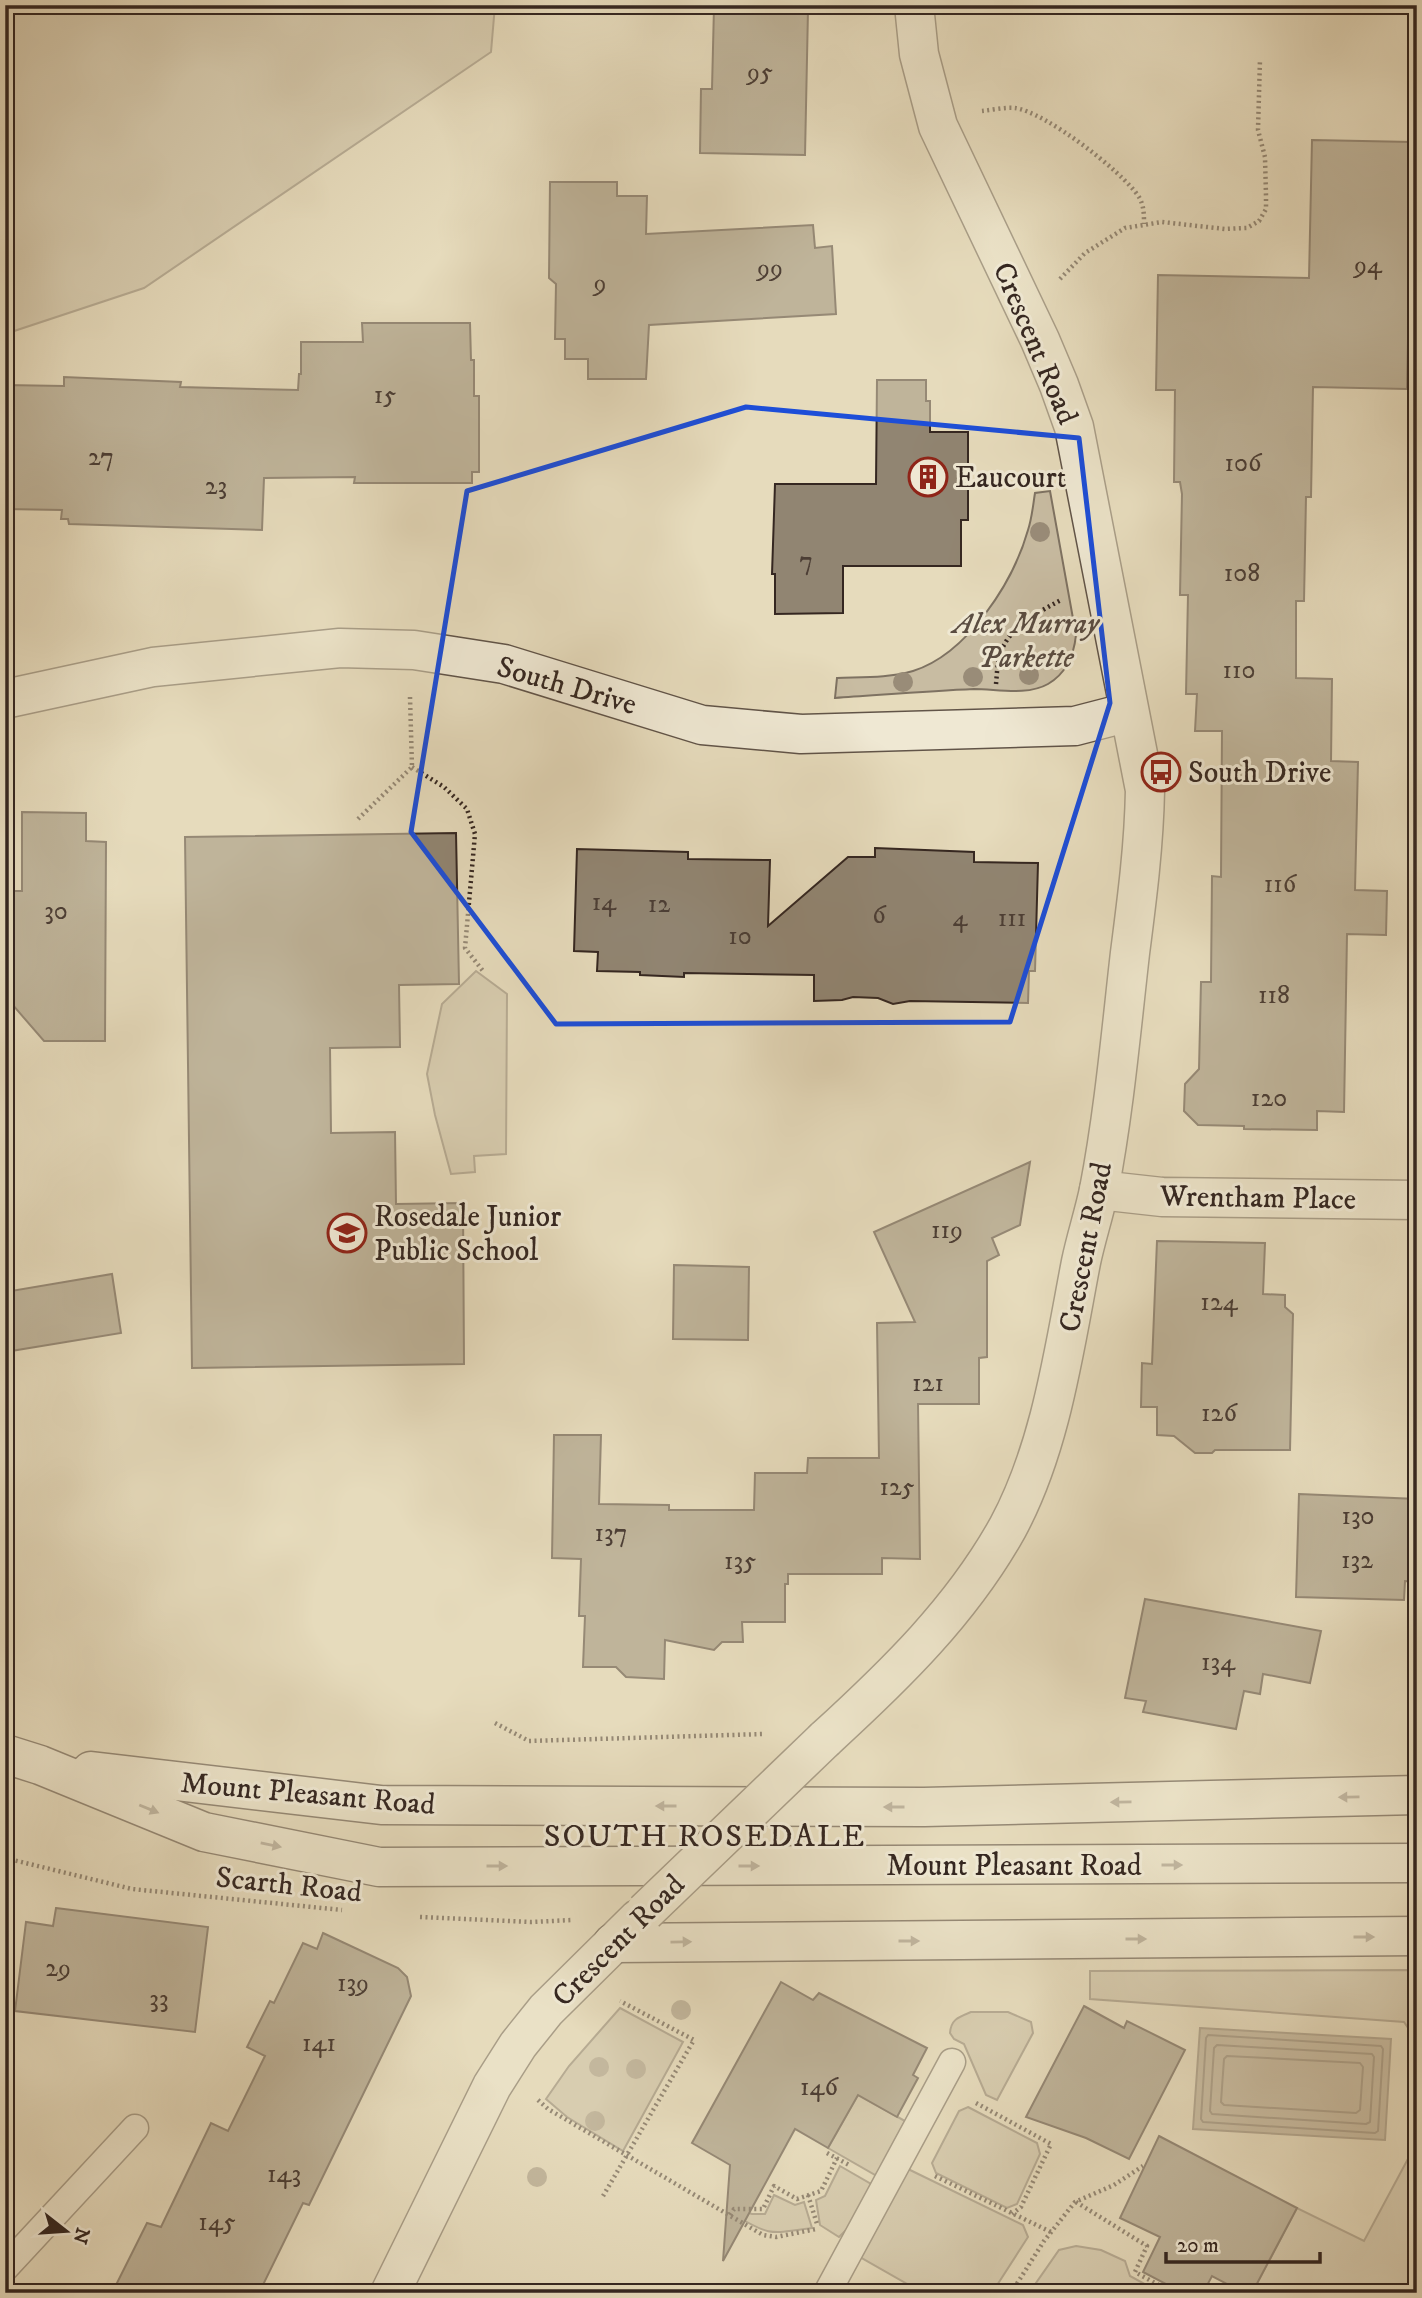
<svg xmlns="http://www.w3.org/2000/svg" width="1422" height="2298" font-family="'IM FELL DW Pica',serif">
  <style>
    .green { fill: #c8bca2; stroke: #7e7262; stroke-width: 2 }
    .water { fill: #aa9e87; stroke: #7b6e5e; stroke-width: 2 }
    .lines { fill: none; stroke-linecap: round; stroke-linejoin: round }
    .shore { stroke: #706254; stroke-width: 2 }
    .building { fill: #918572; stroke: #352721; stroke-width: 2 }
    .lane-casing { stroke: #615448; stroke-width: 29 }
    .street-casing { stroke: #615448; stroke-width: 41 }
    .secondary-casing { stroke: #352721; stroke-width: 41 }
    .path { stroke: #352721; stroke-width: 4.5; stroke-dasharray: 2 3.5; stroke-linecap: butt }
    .lane { stroke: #efe8d3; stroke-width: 26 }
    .street { stroke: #efe8d3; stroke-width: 38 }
    .secondary { stroke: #efe8d3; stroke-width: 38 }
    .street-bridge-casing { stroke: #615448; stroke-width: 41; stroke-linecap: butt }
    .street-bridge { stroke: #efe8d3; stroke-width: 38 }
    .tree { fill: #998c78 }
    .oneway { fill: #92887a }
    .marked { fill: none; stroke: #1d4ed8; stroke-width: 5; stroke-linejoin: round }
    .labels { text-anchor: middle; stroke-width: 6; stroke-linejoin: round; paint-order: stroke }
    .number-label { font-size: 26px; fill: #4c3e35 }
    .street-label { font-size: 30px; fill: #352721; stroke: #efe8d3 }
    .poi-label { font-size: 30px; fill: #352721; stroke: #efe8d3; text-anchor: start }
    .park-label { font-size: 30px; font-style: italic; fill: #5a4c41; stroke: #efe8d3 }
    .neighbourhood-label { font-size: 32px; letter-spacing: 2px; fill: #352721; stroke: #efe8d3 }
  </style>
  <rect width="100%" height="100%" fill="#e6dbbc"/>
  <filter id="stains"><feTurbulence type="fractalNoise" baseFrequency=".00286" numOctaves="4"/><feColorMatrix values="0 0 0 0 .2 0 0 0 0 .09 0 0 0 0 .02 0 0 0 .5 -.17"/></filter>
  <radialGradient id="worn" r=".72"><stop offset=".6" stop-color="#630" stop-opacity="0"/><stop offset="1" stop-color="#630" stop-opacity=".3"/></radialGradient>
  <!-- green -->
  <g class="green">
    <path d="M5 5H495L491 52 144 288 5 334Z"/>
    <path d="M1050 491 1076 635C1074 654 1067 673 1048 684 1027 696 997 689 974 689 928 691 881 695 835 698L837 678C862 677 889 678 913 671 967 654 1013 583 1028 530 1032 518 1033 505 1035 493Z"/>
    <path d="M476 971 507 994 506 1154 474 1156 475 1172 451 1174 435 1115 427 1074 442 1004Z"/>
    <path d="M1417 1970V2041L1404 2022 1090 1999V1971Z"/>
    <path d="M620 2008 683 2042 623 2151 567 2117 546 2099 569 2066Z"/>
    <path d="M971 2012H1008L1031 2022 1033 2033 997 2100 986 2095 964 2044 954 2039 950 2033C951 2019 959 2017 971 2012Z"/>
    <path d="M858 2095 905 2121 877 2176 828 2148Z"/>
    <path d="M968 2107 1037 2143 1040 2154 1017 2204 1007 2208 936 2173 932 2163 959 2111Z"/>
    <path d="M1417 2142V2293H1252L1297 2208 1364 2241Z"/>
    <path d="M840 2166 871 2184 850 2226 839 2237 820 2225 816 2200 825 2196Z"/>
    <path d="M908 2169 1023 2225 1028 2237 992 2293H923L860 2257Z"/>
    <path d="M774 2195 795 2205 804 2202 812 2228C770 2234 769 2236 733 2214L739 2210 752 2214H765Z"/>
    <path d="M1076 2246 1101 2250 1125 2261 1130 2276 1161 2293H1029L1059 2250Z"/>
  </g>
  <!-- water -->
  <path class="water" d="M1200 2028 1391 2039 1385 2140 1193 2129Z"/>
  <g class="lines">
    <!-- shore -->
    <g class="shore">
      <path d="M1208 2035 1381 2046 1383 2049 1378 2131 1375 2133 1203 2122 1201 2119 1206 2038Z"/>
      <path d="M1217 2045 1372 2054 1374 2057 1370 2122 1366 2124 1212 2114 1210 2111 1214 2048Z"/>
      <path d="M1227 2056 1360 2063 1363 2067 1360 2110 1356 2113 1224 2105 1221 2102 1224 2059Z"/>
    </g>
  </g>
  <!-- building -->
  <g class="building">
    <path d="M714 7 808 10 805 155 700 153 701 89H712Z"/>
    <path d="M1312 140 1412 142 1407 389 1313 387 1311 497H1306L1304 601H1296V678L1332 679 1331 761 1358 762 1355 890 1387 891 1386 935 1347 934 1344 1112 1317 1111V1130L1244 1129V1126L1198 1125 1184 1111 1185 1084 1199 1069 1201 982H1211L1212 876 1221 877 1222 731H1195L1197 694H1186L1188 595H1180L1182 494 1180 482H1174L1175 390H1156L1158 275 1309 278Z"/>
    <path d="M550 182H617V196H647L646 234 813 225 815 248 832 246 836 314 649 325 646 379H588V359H565V339H555L556 284 549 278Z"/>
    <path d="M362 323H470L471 360H474V396H479V472H472V483H354L355 477 264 478 262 530 69 524 68 519H61L62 510 5 509V385L64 386V377L181 382 180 387 298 390 299 374H301V342H363Z"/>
    <path d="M877 380H926V401H930V432H968V520H961V566H843V613L775 614V574H772L775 484H876Z"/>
    <path d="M22 812 86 813V841L106 842 105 1041H44L5 996 7 891H22Z"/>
    <path d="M456 833 459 984 399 985 400 1047 330 1048 331 1133 395 1132 396 1204 463 1203 464 1364 192 1368 185 837Z"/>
    <path d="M875 848 974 852V862L1038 863 1035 971H1029L1028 1003 910 1001 893 1004 878 998 853 997 842 1000 814 1001V975L684 973V977L640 975V972L597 971 598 952 574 951 577 849 688 852V859L770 860 768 926 848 857H875Z"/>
    <path d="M1030 1162 1020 1225 992 1238 999 1255 987 1261V1357L979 1358V1404H918L920 1559 882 1558V1574H788V1584H785V1622H742L743 1642H722L714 1650 665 1640 664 1679 626 1677 616 1667H583L585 1616H579L581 1559 552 1558 554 1435H601L599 1504 669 1505V1510H754L755 1473H807L808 1458H879L877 1323 915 1322 874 1232Z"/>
    <path d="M1157 1241 1265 1243 1263 1294 1285 1295V1307L1293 1314 1290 1450H1215L1212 1453H1195L1174 1436 1157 1435V1407H1141L1142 1363 1152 1364Z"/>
    <path d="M674 1265 749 1267 748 1340 673 1339Z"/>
    <path d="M112 1274 121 1333 5 1352V1292Z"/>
    <path d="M1299 1494 1417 1499V1582L1405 1581 1404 1600 1296 1597Z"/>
    <path d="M1145 1599 1321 1631 1310 1683 1263 1674 1260 1694 1244 1691 1236 1729 1143 1712 1146 1701 1125 1698Z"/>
    <path d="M56 1908 208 1927 195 2032 15 2011 26 1922 53 1926Z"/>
    <path d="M323 1933 398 1968 407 1977 411 1996 309 2205 303 2203 259 2293H112L147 2223 161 2227 211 2123 228 2131 265 2056 247 2047 270 2001 274 2003 303 1943 317 1949Z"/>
    <path d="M781 1982 813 2000 819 1993 927 2048 913 2075 918 2078 897 2117 858 2095 828 2148 795 2129 723 2261 730 2165 692 2143Z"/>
    <path d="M1084 2006 1124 2028 1127 2021 1185 2050 1129 2159 1086 2138 1026 2117Z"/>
    <path d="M1159 2136 1297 2208 1252 2293H1244L1212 2276 1203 2293H1183L1143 2272 1160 2237 1120 2218Z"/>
  </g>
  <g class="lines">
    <defs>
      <g id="lane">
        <path d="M5 2268 135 2128"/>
        <path d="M827 2293 952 2062"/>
      </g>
      <g id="street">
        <path d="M5 699 153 667 340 648 414 650 504 664 702 725 801 734 1075 726 1129 712"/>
        <path d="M1099 1190 1162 1197 1417 1200"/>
        <path d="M825 1739C895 1675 962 1610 1008 1527 1051 1447 1064 1350 1081 1262 1086 1238 1094 1214 1099 1190 1114 1112 1121 1032 1130 953 1137 899 1144 845 1145 790L1074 427 1059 385 1040 340 938 126 919 54 914 5"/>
        <path d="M390 2293 492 2086 518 2045 546 2010 638 1919"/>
      </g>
      <g id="secondary">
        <path d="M5 1754 40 1765 204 1832 379 1867 1417 1863"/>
        <path d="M91 1771 381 1805 924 1807 1417 1795"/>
        <path d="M613 1943 1417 1936"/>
      </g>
    </defs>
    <!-- lane casing -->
    <use href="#lane" class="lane-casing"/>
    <!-- street casing -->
    <use href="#street" class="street-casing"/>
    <!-- secondary casing -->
    <use href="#secondary" class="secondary-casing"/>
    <!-- path -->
    <g class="path">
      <path d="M982 111C992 110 1005 107 1015 108 1045 112 1122 171 1139 197 1144 206 1144 214 1144 224"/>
      <path d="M1060 279 1085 253 1125 228 1162 222 1225 229 1247 228 1259 221 1266 209V196L1265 157 1258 130 1260 59"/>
      <path d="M996 684C997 674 997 664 1000 655 1008 627 1037 613 1061 600"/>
      <path d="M412 767 444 787 467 809 475 834 465 948 483 971"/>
      <path d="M358 819 412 767 410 697"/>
      <path d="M495 1723 529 1741 764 1734"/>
      <path d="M5 1858 132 1889 342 1910"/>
      <path d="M420 1917 531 1922 572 1920"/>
      <path d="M538 2100 548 2109 763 2235 776 2237 816 2229"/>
      <path d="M976 2103 1051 2144 1021 2207 1012 2214"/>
      <path d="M827 2153 851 2166"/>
      <path d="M935 2176 1051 2232"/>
      <path d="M808 2195 817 2224"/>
      <path d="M603 2196 694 2040 620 2001"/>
      <path d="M1076 2202 1147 2246 1135 2272 1173 2293"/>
      <path d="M730 2215 734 2209H763L774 2186 797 2199 821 2191 837 2158"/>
      <path d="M1011 2293 1044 2241 1075 2202 1114 2185 1143 2166"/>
    </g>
    <!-- lane -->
    <use href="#lane" class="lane"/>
    <!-- street -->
    <use href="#street" class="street"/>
    <!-- secondary -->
    <use href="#secondary" class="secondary"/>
    <defs>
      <path id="street-bridge" d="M645 1912 825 1739"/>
    </defs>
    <!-- street-bridge casing -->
    <use href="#street-bridge" class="street-bridge-casing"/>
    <!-- street-bridge -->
    <use href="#street-bridge" class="street-bridge"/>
  </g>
  <!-- trees -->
  <g class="tree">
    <circle cx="1040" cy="532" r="10"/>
    <circle cx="1029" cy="675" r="10"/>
    <circle cx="973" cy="677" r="10"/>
    <circle cx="903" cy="682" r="10"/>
    <circle cx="681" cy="2010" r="10"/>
    <circle cx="599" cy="2067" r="10"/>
    <circle cx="636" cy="2069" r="10"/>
    <circle cx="595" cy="2121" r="10"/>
    <circle cx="537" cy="2177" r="10"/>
  </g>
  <!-- one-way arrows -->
  <defs><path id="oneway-solid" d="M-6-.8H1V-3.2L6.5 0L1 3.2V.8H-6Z" transform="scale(1.75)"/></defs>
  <g class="oneway">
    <use href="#oneway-solid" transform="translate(1349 1797) rotate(179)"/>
    <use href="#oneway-solid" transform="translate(1121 1802) rotate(179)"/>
    <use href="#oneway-solid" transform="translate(666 1806) rotate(-180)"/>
    <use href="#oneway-solid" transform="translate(894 1807) rotate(-180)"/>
    <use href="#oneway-solid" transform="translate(149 1809) rotate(22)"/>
    <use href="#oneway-solid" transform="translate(271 1845) rotate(11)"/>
    <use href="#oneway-solid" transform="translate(1172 1865)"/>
    <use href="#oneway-solid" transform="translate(497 1866)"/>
    <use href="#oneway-solid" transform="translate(749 1866)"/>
    <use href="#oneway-solid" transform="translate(1364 1937)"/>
    <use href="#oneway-solid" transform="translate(1136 1939)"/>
    <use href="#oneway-solid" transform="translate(909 1941)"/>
    <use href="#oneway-solid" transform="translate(681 1942) rotate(-1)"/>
  </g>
  <!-- marked area -->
  <path d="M0 0H1422V2298H0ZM746 407 1079 438 1110 703 1010 1022 556 1024 411 832 467 491Z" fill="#e6dbbc" fill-opacity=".55" fill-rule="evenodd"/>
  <path class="marked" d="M746 407 1079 438 1110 703 1010 1022 556 1024 411 832 467 491Z"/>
  <!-- icons -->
  <defs>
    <symbol id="building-ring" viewBox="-11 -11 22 22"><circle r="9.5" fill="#efe8d3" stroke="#8f2418" stroke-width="1.5"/><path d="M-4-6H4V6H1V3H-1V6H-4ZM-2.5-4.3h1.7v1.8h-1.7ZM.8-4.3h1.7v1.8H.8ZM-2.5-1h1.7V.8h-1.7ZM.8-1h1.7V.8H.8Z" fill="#8f2418"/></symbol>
    <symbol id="bus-ring" viewBox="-11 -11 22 22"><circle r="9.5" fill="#efe8d3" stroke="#8f2418" stroke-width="1.5"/><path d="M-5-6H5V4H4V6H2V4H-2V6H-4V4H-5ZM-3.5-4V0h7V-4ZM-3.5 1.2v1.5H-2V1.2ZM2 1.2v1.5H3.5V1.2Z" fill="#8f2418"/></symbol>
    <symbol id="school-ring" viewBox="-11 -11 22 22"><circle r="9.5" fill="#efe8d3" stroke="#8f2418" stroke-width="1.5"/><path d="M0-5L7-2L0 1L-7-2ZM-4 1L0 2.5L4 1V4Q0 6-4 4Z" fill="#8f2418"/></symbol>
  </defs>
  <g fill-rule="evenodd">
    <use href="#building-ring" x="906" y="455" width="44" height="44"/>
    <use href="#bus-ring" x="1139" y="750" width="44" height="44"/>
    <use href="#school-ring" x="325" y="1211" width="44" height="44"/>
  </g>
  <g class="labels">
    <!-- number labels -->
    <g class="number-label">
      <text x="760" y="80">95</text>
      <text x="1368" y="273">94</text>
      <text x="770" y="276">99</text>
      <text x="600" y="291">9</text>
      <text x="385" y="403">15</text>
      <text x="101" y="465">27</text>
      <text x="1243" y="471">106</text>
      <text x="216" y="494">23</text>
      <text x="806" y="569">7</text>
      <text x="1242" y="581">108</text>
      <text x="1239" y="678">110</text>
      <text x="1280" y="892">116</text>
      <text x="604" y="910">14</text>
      <text x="659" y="912">12</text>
      <text x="56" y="919">30</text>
      <text x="879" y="923">6</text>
      <text x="960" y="926">4</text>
      <text x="1012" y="926">111</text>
      <text x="740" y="944">10</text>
      <text x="1274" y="1003">118</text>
      <text x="1269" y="1106">120</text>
      <text x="947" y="1238">119</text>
      <text x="1219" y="1310">124</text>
      <text x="928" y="1391">121</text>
      <text x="1219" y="1421">126</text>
      <text x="897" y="1495">125</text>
      <text x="1358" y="1524">130</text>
      <text x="611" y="1541">137</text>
      <text x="1357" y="1568">132</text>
      <text x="740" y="1569">135</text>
      <text x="1218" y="1670">134</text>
      <text x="58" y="1976">29</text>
      <text x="353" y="1991">139</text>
      <text x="159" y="2007">33</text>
      <text x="319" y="2051">141</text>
      <text x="819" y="2095">146</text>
      <text x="284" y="2182">143</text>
      <text x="217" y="2230">145</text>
    </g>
    <!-- street labels -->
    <g class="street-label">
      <text transform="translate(1036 343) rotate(67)" y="10">Crescent Road</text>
      <text transform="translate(567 685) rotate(16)" y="10">South Drive</text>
      <text transform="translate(1258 1197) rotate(1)" y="10">Wrentham Place</text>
      <text transform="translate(1085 1247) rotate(-79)" y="10">Crescent Road</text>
      <text transform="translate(308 1793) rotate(5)" y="10">Mount Pleasant Road</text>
      <text x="1014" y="1875">Mount Pleasant Road</text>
      <text transform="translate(289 1884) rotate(6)" y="10">Scarth Road</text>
      <text transform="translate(618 1940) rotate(-45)" y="10">Crescent Road</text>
    </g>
    <!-- poi labels -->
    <g class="poi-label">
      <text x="955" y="487">Eaucourt</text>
      <text x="1188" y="782">South Drive</text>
      <text x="374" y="1226">Rosedale Junior<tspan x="374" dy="34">Public School</tspan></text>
    </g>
    <!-- park labels -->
    <g class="park-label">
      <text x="1026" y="633">Alex Murray<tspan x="1026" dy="34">Parkette</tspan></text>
    </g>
    <!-- neighbourhood labels -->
    <g class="neighbourhood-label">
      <text x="705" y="1846">SOUTH ROSEDALE</text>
    </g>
  </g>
  <!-- margin -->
  <rect width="1422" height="2298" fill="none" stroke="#e6dbbc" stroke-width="28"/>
  <rect x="7" y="7" width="1408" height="2284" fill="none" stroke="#352721" stroke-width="3.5"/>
  <rect x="14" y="14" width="1394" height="2270" fill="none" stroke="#352721" stroke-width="2"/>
  <!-- north arrow -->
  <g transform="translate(66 2231) rotate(107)" stroke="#efe8d3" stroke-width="5" paint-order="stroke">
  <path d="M0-5L12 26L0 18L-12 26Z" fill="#352721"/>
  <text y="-10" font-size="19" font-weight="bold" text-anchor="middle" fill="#352721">N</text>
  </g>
  <!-- scale -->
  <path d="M1166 2252v10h154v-10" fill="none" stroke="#352721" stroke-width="3.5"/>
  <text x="1177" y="2252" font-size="21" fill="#352721" stroke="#efe8d3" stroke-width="5" paint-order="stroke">20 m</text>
  <rect width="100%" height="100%" filter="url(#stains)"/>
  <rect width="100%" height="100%" fill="url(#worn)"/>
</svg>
